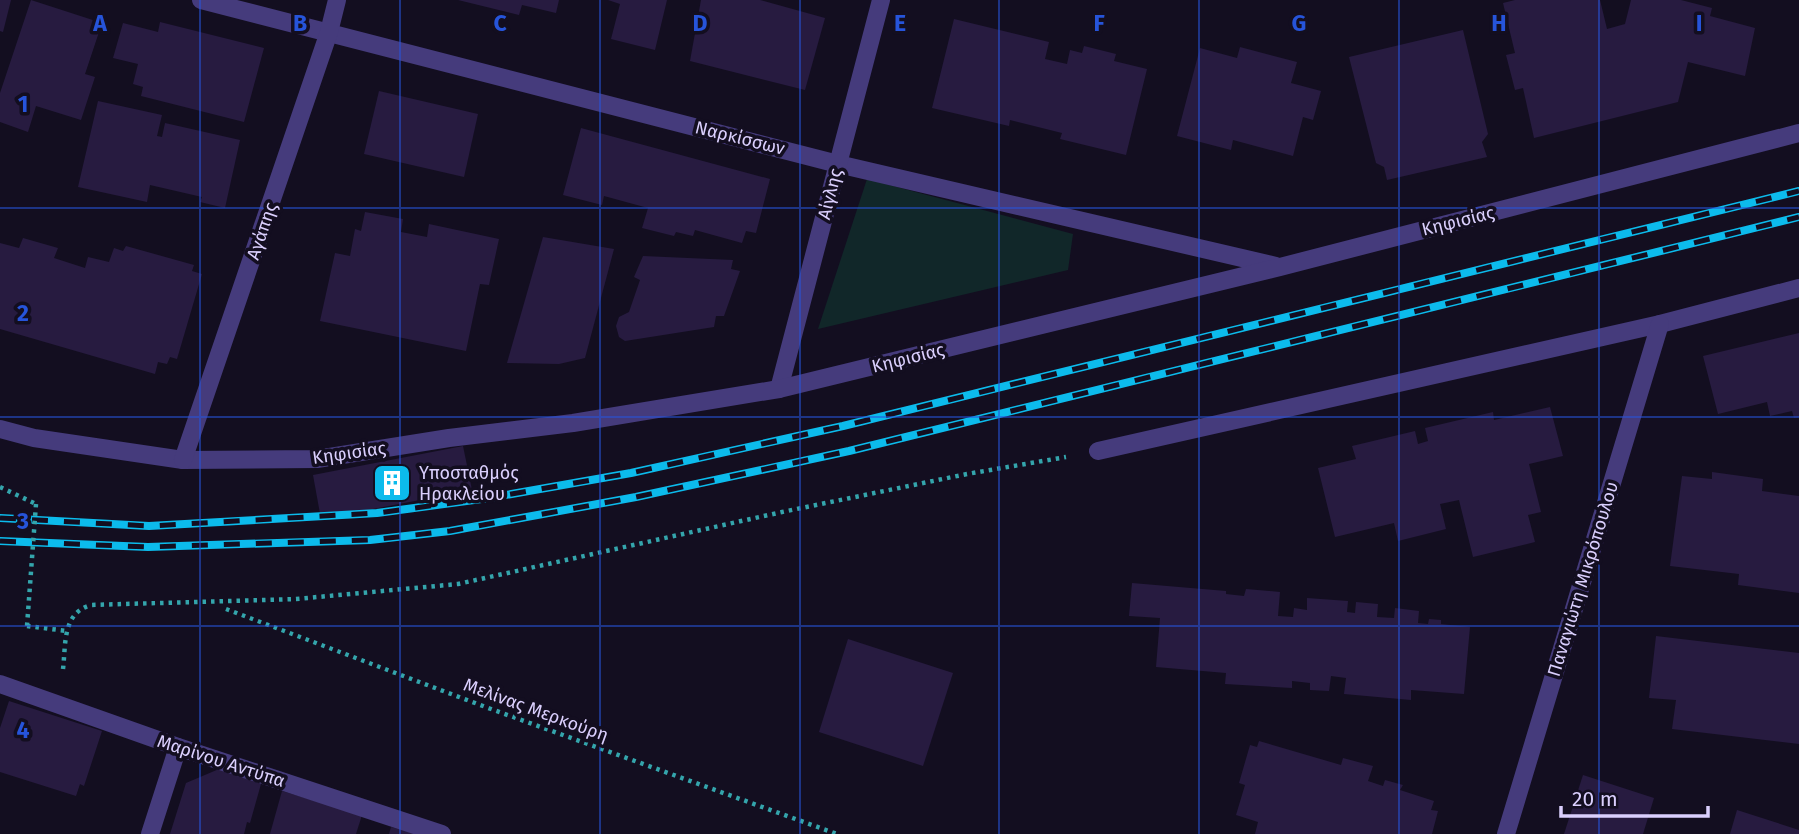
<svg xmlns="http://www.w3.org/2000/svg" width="1799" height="834" font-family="'Fira Sans',sans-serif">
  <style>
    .green { fill: #112729 }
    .building { fill: #271b40 }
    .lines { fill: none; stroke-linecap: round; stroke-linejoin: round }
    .path { stroke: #34a5ac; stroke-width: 4.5; stroke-dasharray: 3.5 5; stroke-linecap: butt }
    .minor { stroke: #453b7c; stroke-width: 18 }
    .rail-casing { stroke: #0cbbec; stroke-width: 8 }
    .rail { stroke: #130e20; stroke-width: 5; stroke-dasharray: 16; stroke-linecap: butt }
    .path-bridge { stroke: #34a5ac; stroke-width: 4.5; stroke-dasharray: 3.5 5; stroke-linecap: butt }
    .grid { fill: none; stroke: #2654da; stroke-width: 2; stroke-opacity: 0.55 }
    .labels { text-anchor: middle; stroke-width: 7; stroke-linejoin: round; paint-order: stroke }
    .street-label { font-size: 18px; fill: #dacffd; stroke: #130e20 }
    .poi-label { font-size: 18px; fill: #dacffd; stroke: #130e20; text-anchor: start }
    .grid-label { font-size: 23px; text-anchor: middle; font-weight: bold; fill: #2654da; stroke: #130e20; stroke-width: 7; stroke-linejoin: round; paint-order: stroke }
  </style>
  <rect width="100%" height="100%" fill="#130e20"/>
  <!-- green -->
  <path class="green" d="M867 179 1073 234 1068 270 818 329Z"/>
  <!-- building -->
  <g class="building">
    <path d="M0 0H11L3 32 0 31Z"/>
    <path d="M31 0 102 23 85 74 95 77 81 120 36 106 28 132 0 122V93Z"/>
    <path d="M458 0H559L556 13 522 5 519 15Z"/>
    <path d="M608 0H667L655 50 611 39 620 4Z"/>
    <path d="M701 0H760L825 18 805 90 690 61Z"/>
    <path d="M1515 0H1600L1607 29 1625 24 1631 0H1681L1712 8 1710 16 1755 28 1745 76 1688 62 1678 102 1534 138 1523 88 1515 90 1506 55 1515 53 1503 3Z"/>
    <path d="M954 19 1049 42 1045 59 1067 64 1070 50 1082 53 1084 46 1116 54 1114 61 1147 69 1126 155 1060 139 1062 133 1010 120 1009 126 932 108Z"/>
    <path d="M160 22 264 48 244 122 141 96 143 87 133 84 138 64 113 58 123 23 158 32Z"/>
    <path d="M1463 30 1488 134 1482 142 1487 157 1387 180 1384 167 1376 163 1349 57Z"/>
    <path d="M1240 47 1297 62 1291 83 1321 91 1313 120 1303 117 1293 156 1233 140 1231 150 1177 136 1200 48 1237 58Z"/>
    <path d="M379 91 478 114 464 177 364 154Z"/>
    <path d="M98 101 162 115 157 136 162 137 165 123 240 140 225 208 200 202 202 197 150 185 147 202 78 187Z"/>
    <path d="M581 128 770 179 756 233 746 231 742 243 695 230 693 236 676 232 674 236 642 228 648 208 604 196 602 205 563 195Z"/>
    <path d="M365 212 403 219 401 232 427 237 429 224 499 239 489 285 480 284 466 351 320 321 335 253 350 256 355 229 361 231Z"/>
    <path d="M543 237 614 249 585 358 559 364 507 363Z"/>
    <path d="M23 238 58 248 54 258 85 268 88 257 109 262 114 248 123 251 126 246 194 265 192 271 202 274 177 359 170 357 167 364 158 362 155 374 0 329V243L19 248Z"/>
    <path d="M643 256 733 260 731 269 740 271 724 316H716L714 327 625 341 619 337 616 326 619 317 629 312 640 280 634 277Z"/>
    <path d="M1799 333V417L1794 418 1792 411 1770 416 1767 402 1718 414 1703 356Z"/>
    <path d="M1550 407 1563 456 1529 464 1541 512 1528 515 1535 542 1473 557 1459 500 1440 504 1446 529 1398 541 1394 523 1335 537 1318 468 1356 459 1352 446 1415 431 1418 444 1428 441 1425 428 1493 412 1494 420Z"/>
    <path d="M463 446 472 490 321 519 313 475Z"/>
    <path d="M1712 472 1763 479 1762 491 1799 496V593L1738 585 1739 574 1670 566 1682 476 1712 479Z"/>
    <path d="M1132 583 1226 591V594L1244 596 1246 589 1280 592 1278 616 1293 617 1294 608 1307 610V598L1348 601 1347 612 1355 613 1356 602 1378 604 1377 617 1394 618 1395 608 1419 611 1418 623 1428 624 1429 619 1441 620V624L1470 627 1464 694 1411 690V700L1344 694 1346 678 1331 676 1329 691 1310 690V683L1292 681V688L1225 684 1226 673 1156 667 1160 618 1129 616Z"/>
    <path d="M1656 636 1799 653V744L1672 729 1676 700 1649 698Z"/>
    <path d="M848 639 953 673 923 766 819 732Z"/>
    <path d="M9 701 102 731 84 786 80 784 76 796 0 772V728Z"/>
    <path d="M1259 741 1341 765 1343 758 1373 766 1368 781 1383 786 1385 780 1403 785 1400 790 1434 801 1431 810 1438 811 1432 834H1255L1258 822 1236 815 1245 785 1239 783 1250 745 1257 747Z"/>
    <path d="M219 769 261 784 250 823 247 822 244 834H170L186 783Z"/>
    <path d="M1583 775 1654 798 1643 834H1564Z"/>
    <path d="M282 791 362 815 356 834H270Z"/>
    <path d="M1737 810 1799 830V834H1730Z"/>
    <path d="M391 827 413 833V834H389Z"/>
  </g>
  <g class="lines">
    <!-- path -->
    <g class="path">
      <path d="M0 487 36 504"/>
      <path d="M226 609 491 709 837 834"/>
      <path d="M27 626 67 631"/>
      <path d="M63 669C66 644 62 613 91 605L296 599 458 584 782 512 967 474 1066 457"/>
    </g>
    <!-- minor -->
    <g class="minor">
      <path d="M201 0 838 164 1276 266"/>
      <path d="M779 389 881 0"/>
      <path d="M0 429 34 438 183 460 317 459 449 438 573 423 779 389 1280 267 1799 133"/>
      <path d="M1098 451 1660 324 1799 288"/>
      <path d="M183 460 329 32 337 0"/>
      <path d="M0 684 178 747 442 834"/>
      <path d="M150 834 178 747"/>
      <path d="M1506 834 1660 324"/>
    </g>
    <defs>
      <g id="rail">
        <path d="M0 518 149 526 377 513 489 498 631 473 843 426 1799 191"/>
        <path d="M0 541 148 547 370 540 450 531 636 497 849 451 1799 217"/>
      </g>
    </defs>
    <!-- rail casing -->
    <use href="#rail" class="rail-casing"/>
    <!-- rail -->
    <use href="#rail" class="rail"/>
    <!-- path-bridge -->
    <path class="path-bridge" d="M27 626 36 504"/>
  </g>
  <!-- grid -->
  <path class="grid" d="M200 0V834M400 0V834M600 0V834M800 0V834M999 0V834M1199 0V834M1399 0V834M1599 0V834M0 208H1799M0 417H1799M0 626H1799"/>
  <!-- icons -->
  <defs>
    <symbol id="building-square" viewBox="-11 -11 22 22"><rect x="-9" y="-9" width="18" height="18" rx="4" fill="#0cbbec" stroke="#130e20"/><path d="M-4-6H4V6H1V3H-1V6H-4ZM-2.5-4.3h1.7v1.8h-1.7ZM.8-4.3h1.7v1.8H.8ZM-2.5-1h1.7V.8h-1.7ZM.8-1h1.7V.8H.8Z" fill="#fff"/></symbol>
  </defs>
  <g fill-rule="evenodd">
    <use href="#building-square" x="370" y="461" width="44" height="44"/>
  </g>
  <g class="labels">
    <!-- street labels -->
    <g class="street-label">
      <text transform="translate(740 138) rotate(14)" y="6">Ναρκίσσων</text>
      <text transform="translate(830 194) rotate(-76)" y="6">Αίγλης</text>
      <text transform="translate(1458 221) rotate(-14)" y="6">Κηφισίας</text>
      <text transform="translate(262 231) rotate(-71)" y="6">Αγάπης</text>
      <text transform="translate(908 358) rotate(-14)" y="6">Κηφισίας</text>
      <text transform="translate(349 453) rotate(-8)" y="6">Κηφισίας</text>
      <text transform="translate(1583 579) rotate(-73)" y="6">Παναγιώτη Μικρόπουλου</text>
      <text transform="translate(536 710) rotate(20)" y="6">Μελίνας Μερκούρη</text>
      <text transform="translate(221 761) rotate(18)" y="6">Μαρίνου Αντύπα</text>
    </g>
    <!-- poi labels -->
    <g class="poi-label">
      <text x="419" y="479">Υποσταθμός<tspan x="419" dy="21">Ηρακλείου</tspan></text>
    </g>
  </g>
  <g class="grid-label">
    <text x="100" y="31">A</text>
    <text x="300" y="31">B</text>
    <text x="500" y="31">C</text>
    <text x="700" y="31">D</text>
    <text x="900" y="31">E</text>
    <text x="1099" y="31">F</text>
    <text x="1299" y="31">G</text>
    <text x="1499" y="31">H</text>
    <text x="1699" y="31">I</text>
    <text x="23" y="112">1</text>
    <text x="23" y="321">2</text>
    <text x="23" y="529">3</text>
    <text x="23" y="738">4</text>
  </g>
  <!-- scale -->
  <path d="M1561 806v10h147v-10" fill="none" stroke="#dacffd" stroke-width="3.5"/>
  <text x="1572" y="806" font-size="21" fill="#dacffd" stroke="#130e20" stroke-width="5" paint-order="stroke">20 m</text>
</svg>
